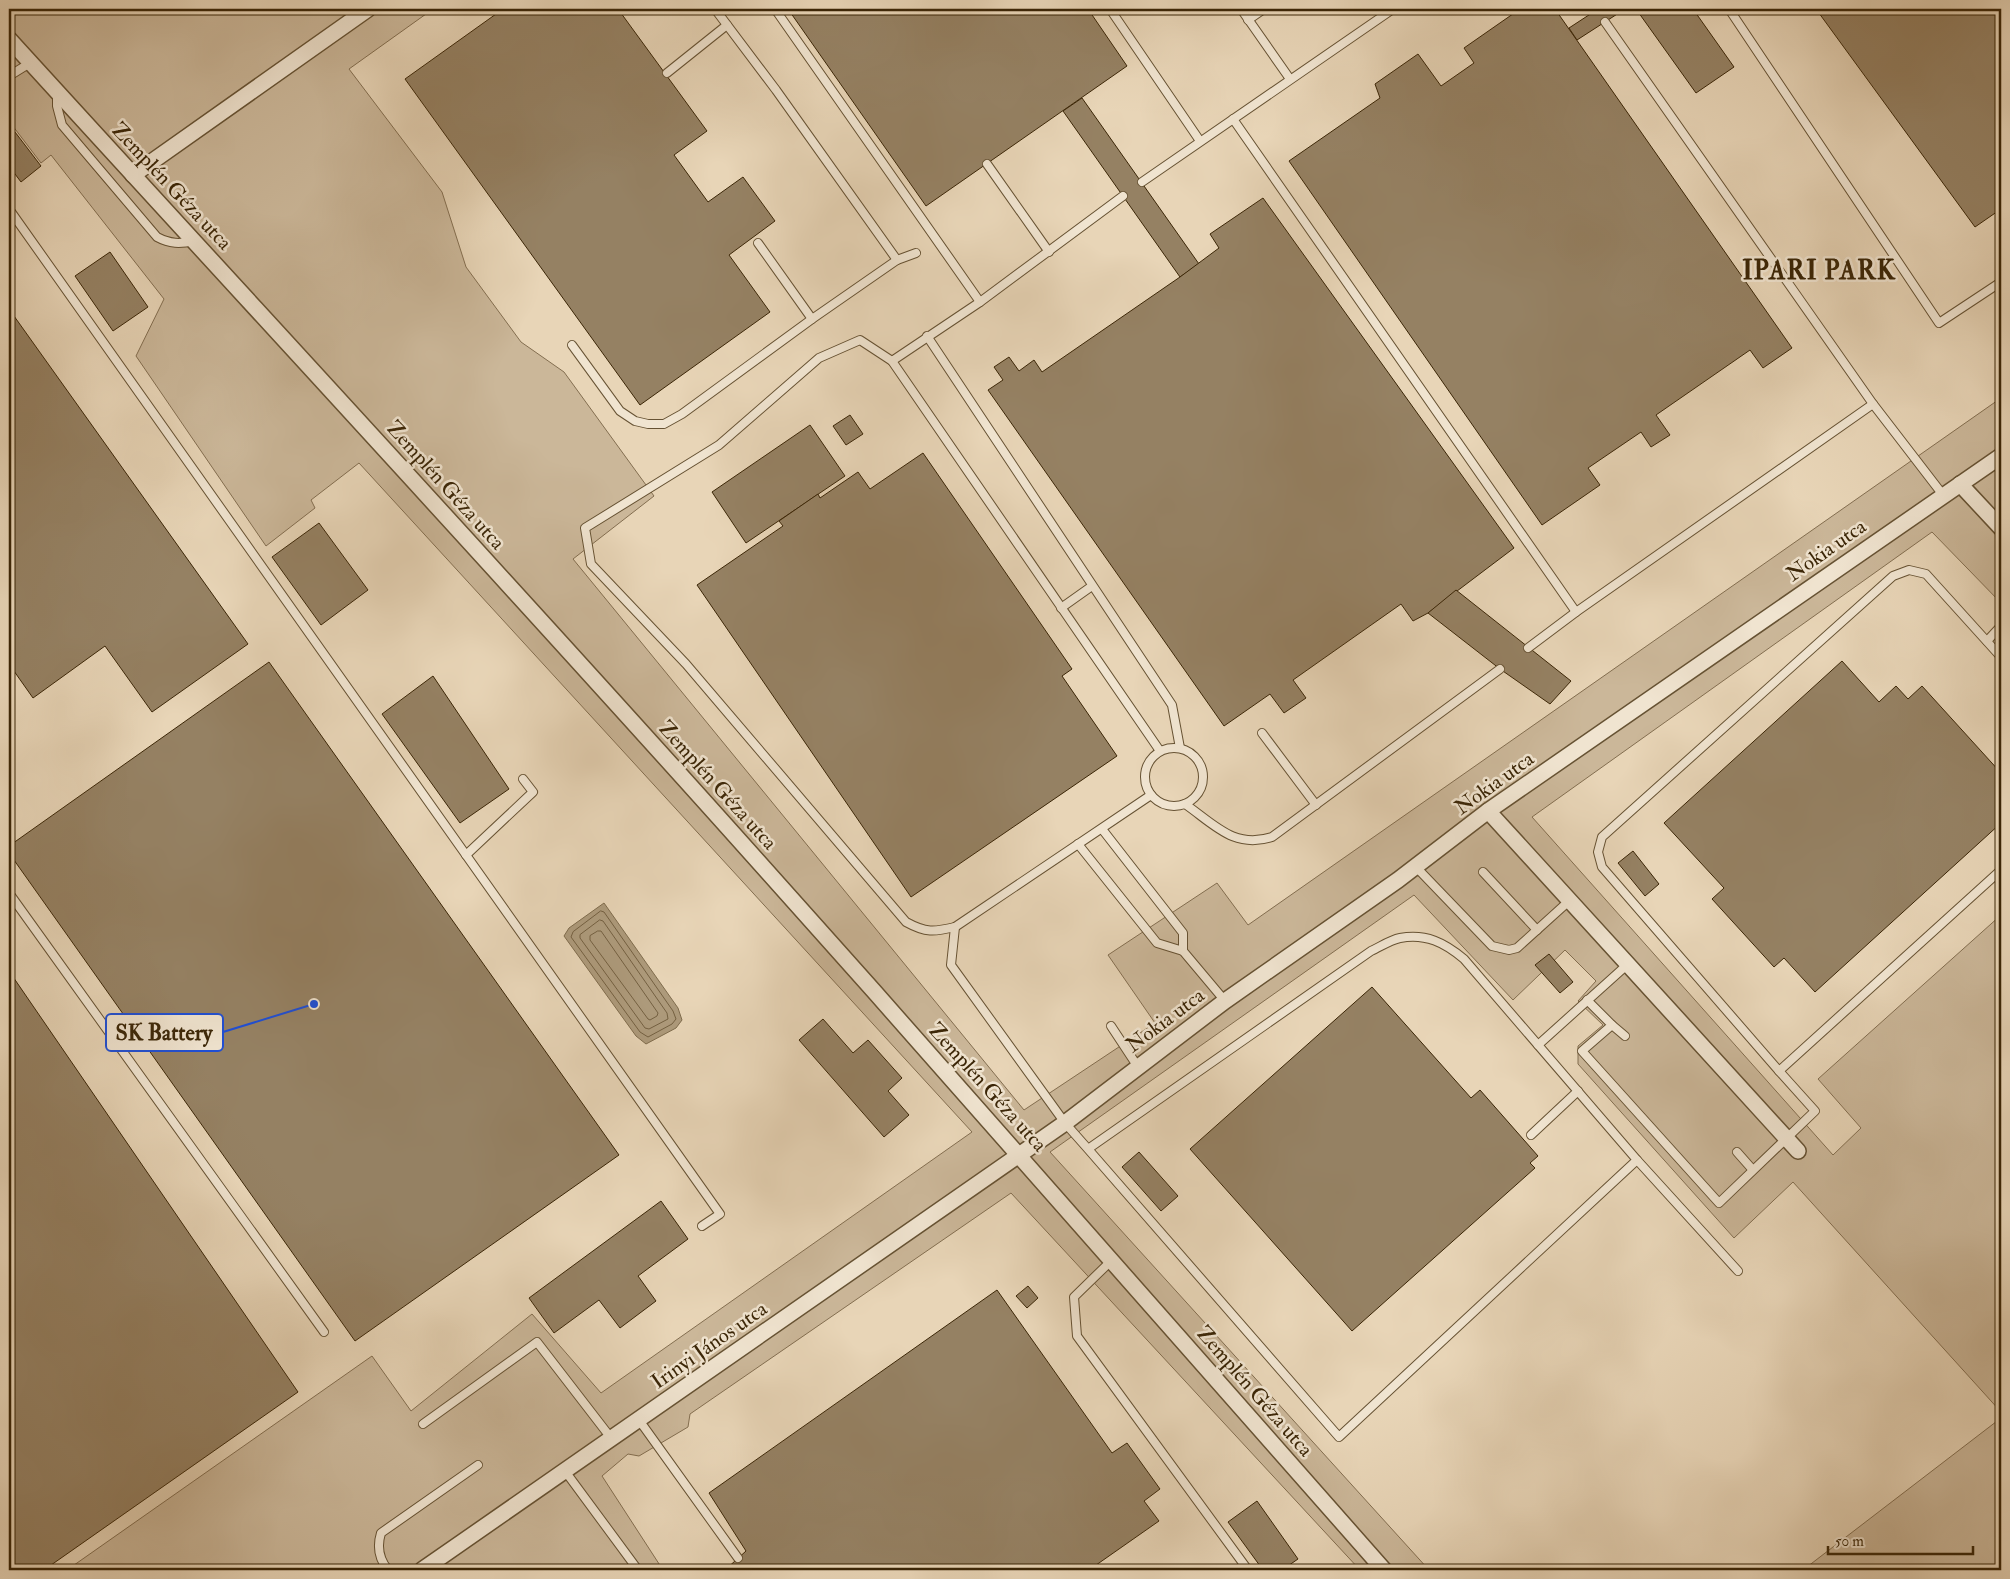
<svg xmlns="http://www.w3.org/2000/svg" width="2010" height="1579" font-family="'IM FELL Double Pica',serif">
  <style>
    .green { fill: #cbb799; stroke: #836e50 }
    .water { fill: #ad9a7b; stroke: #7f6c4d }
    .lines { fill: none; stroke-linecap: round; stroke-linejoin: round }
    .shore { stroke: #746041; stroke-width: 1 }
    .building { fill: #958163; stroke: #3b2607 }
    .service-casing { stroke: #665233; stroke-width: 10 }
    .minor-casing { stroke: #665233; stroke-width: 18 }
    .service { stroke: #f0e4d0; stroke-width: 8 }
    .minor { stroke: #f0e4d0; stroke-width: 15 }
    .labels { text-anchor: middle; stroke-width: 5; stroke-linejoin: round; paint-order: stroke }
    .street-label { font-size: 21px; fill: #3b2607; stroke: #f0e4d0 }
    .district-label { font-size: 26px; font-weight: bold; letter-spacing: 1px; fill: #3b2607; stroke: #f0e4d0 }
    .leader { fill: none; stroke: #1d4ed8; stroke-width: 2 }
    .callout-dot { fill: #1d4ed8; stroke: #f0e4d0; stroke-width: 2 }
    .callout { fill: #f0e4d0; stroke: #1d4ed8; stroke-width: 2 }
    .callout-label { font-size: 22px; text-anchor: middle; font-weight: bold; fill: #3b2607 }
  </style>
  <rect width="100%" height="100%" fill="#e8d5b7"/>
  <filter id="stains"><feTurbulence type="fractalNoise" baseFrequency=".004" numOctaves="4"/><feColorMatrix values="0 0 0 0 .2 0 0 0 0 .09 0 0 0 0 .02 0 0 0 .5 -.17"/></filter>
  <radialGradient id="worn" r=".72"><stop offset=".6" stop-color="#630" stop-opacity="0"/><stop offset="1" stop-color="#630" stop-opacity=".3"/></radialGradient>
  <!-- green -->
  <g class="green">
    <path d="M9 9H433L349 69 442 192 466 267 521 342 564 372 654 496 573 559 1024 1110 1155 1023 1108 955 1217 883 1248 925 2001 398V603L1932 532 1532 817 1833 1155 1861 1128 1818 1079 2001 915V1412L1793 1182 1734 1238 1578 1064V1046L1603 1025 1578 1001 1596 981 1565 950 1513 1000 1414 895 1050 1152 1429 1570H1360L1011 1193 690 1414 688 1427 639 1456 628 1454 602 1476 663 1570H67L372 1356 411 1411 532 1314 601 1393 972 1132 359 463 311 500 315 508 266 546 136 356 164 299 51 155 41 163 9 121Z"/>
    <path d="M2001 1418V1570H1803Z"/>
  </g>
  <!-- water -->
  <path class="water" d="M604 903 678 1008 682 1020 676 1028 646 1044 636 1036 564 936 569 928Z"/>
  <g class="lines">
    <!-- shore -->
    <g class="shore">
      <path d="M601 911 604 912 673 1011 676 1019 672 1024 648 1037 640 1032 571 937 573 932Z"/>
      <path d="M600 920 603 921 667 1013 668 1019 649 1029 645 1028 580 938V935Z"/>
      <path d="M598 931H601L658 1013 657 1016 650 1020 648 1019 590 940V936Z"/>
    </g>
  </g>
  <!-- building -->
  <g class="building">
    <path d="M503 9H618L707 131 674 155 708 202 743 177 775 221 729 255 770 312 640 405 405 79Z"/>
    <path d="M788 9H1088L1127 66 926 206Z"/>
    <path d="M1520 9H1555L1792 348 1763 368 1750 350 1656 415 1670 435 1651 447 1641 432 1588 468 1600 485 1542 525 1289 161 1380 98 1375 84 1418 54 1441 86 1474 63 1464 48Z"/>
    <path d="M1598 9H1625L1577 40 1569 28Z"/>
    <path d="M1636 9H1693L1734 67 1696 93Z"/>
    <path d="M1816 9H2001V209L1975 227Z"/>
    <path d="M1082 98 1199 264 1180 277 1063 111Z"/>
    <path d="M9 126 17 136 9 142Z"/>
    <path d="M15 132 41 166 21 182 9 166V137Z"/>
    <path d="M1263 198 1514 548 1428 613 1413 621 1401 604 1293 680 1306 698 1284 713 1270 694 1224 726 988 390 1003 380 994 367 1009 357 1019 371 1034 360 1042 372 1180 277 1219 248 1210 234Z"/>
    <path d="M110 252 148 307 113 331 75 276Z"/>
    <path d="M9 309 248 644 152 712 105 646 33 698 9 664Z"/>
    <path d="M850 415 863 434 846 445 833 426Z"/>
    <path d="M810 425 845 476 746 543 712 492Z"/>
    <path d="M923 453 1072 669 1062 676 1117 756 911 897 697 585 783 526 779 521 818 494 820 498 858 472 870 489Z"/>
    <path d="M319 523 368 590 321 625 272 557Z"/>
    <path d="M1456 590 1571 681 1550 704 1500 669 1428 613Z"/>
    <path d="M1842 661 1879 702 1896 686 1908 699 1922 686 2001 773V823L1815 992 1784 958 1774 967 1712 899 1724 888 1664 823Z"/>
    <path d="M269 662 619 1155 355 1341 9 853V846Z"/>
    <path d="M433 676 509 789 460 823 382 714Z"/>
    <path d="M1633 851 1659 884 1645 896 1618 863Z"/>
    <path d="M1549 954 1573 982 1560 993 1535 965Z"/>
    <path d="M9 971 298 1392 44 1570H10L9 1568Z"/>
    <path d="M1372 987 1471 1098 1480 1090 1538 1156 1530 1163 1535 1168 1352 1331 1190 1149Z"/>
    <path d="M823 1019 853 1053 868 1040 902 1078 888 1091 909 1115 884 1137 799 1040Z"/>
    <path d="M1139 1152 1178 1196 1161 1211 1122 1167Z"/>
    <path d="M661 1201 688 1239 638 1276 656 1301 620 1328 599 1300 554 1333 529 1298Z"/>
    <path d="M1028 1286 1038 1298 1027 1308 1016 1296Z"/>
    <path d="M997 1290 1112 1453 1127 1443 1160 1489 1144 1501 1159 1521 1089 1570H725L746 1551 709 1493Z"/>
    <path d="M1257 1501 1298 1559 1282 1570H1263L1228 1522Z"/>
  </g>
  <g class="lines">
    <defs>
      <g id="service">
        <path d="M715 9 776 90 897 260"/>
        <path d="M775 9 980 302"/>
        <path d="M1110 9 1200 141"/>
        <path d="M1241 9 1290 79"/>
        <path d="M1596 9 1597 10"/>
        <path d="M1729 9 1939 323 2001 282"/>
        <path d="M1248 20 1264 9"/>
        <path d="M1605 22 1873 404 1943 495"/>
        <path d="M667 73 727 25"/>
        <path d="M9 76 30 63"/>
        <path d="M57 94V106L62 125 157 237C170 244 180 244 194 241"/>
        <path d="M1233 119 1576 612"/>
        <path d="M987 164 1049 252"/>
        <path d="M1142 182 1393 9"/>
        <path d="M1123 196 980 302 892 361 860 340 819 358 719 445 585 528 591 564 686 664 906 922C926 933 934 932 955 927L1151 795"/>
        <path d="M9 209 720 1214 702 1226"/>
        <path d="M758 243 812 319"/>
        <path d="M927 336 1172 705 1180 748"/>
        <path d="M572 345 620 411 635 421 648 424H664L682 414 812 319 897 260 916 253"/>
        <path d="M892 361 1160 751"/>
        <path d="M1061 608 1092 586"/>
        <path d="M1987 641 2001 626"/>
        <path d="M1528 648 1576 612 1873 404"/>
        <path d="M2001 657 1926 574 1909 570 1893 576 1602 837 1598 852 1602 867 1779 1071 2001 870"/>
        <path d="M1262 733 1316 805"/>
        <circle cx="1174" cy="777" r="29"/>
        <path d="M1185 804C1215 825 1234 849 1272 837L1500 669"/>
        <path d="M1102 829 1183 933V951"/>
        <path d="M1078 844 1157 943 1183 951 1225 1001"/>
        <path d="M466 855 533 792 523 779"/>
        <path d="M1416 867 1492 946 1509 950 1517 948 1569 901"/>
        <path d="M1483 872 1537 930"/>
        <path d="M9 893 324 1332"/>
        <path d="M955 927 951 965 1065 1123 1088 1149 1339 1437 1637 1160 1464 959C1445 943 1426 933 1400 938 1390 940 1380 947 1371 951L1088 1149"/>
        <path d="M1587 1000 1612 1025 1582 1051 1719 1203 1815 1111 1779 1071"/>
        <path d="M1612 1025 1625 1036"/>
        <path d="M1111 1026 1138 1067"/>
        <path d="M1538 1045 1628 964"/>
        <path d="M1531 1135 1578 1091"/>
        <path d="M1737 1152 1752 1169"/>
        <path d="M1637 1160 1738 1271"/>
        <path d="M1112 1260 1074 1297 1077 1336 1248 1570"/>
        <path d="M639 1420 738 1558"/>
        <path d="M423 1424 537 1342 611 1438"/>
        <path d="M565 1471 638 1570"/>
        <path d="M388 1570C379 1559 377 1546 381 1533L478 1465"/>
      </g>
      <g id="minor">
        <path d="M9 39C255 309 504 577 747 849 961 1088 1173 1329 1384 1570"/>
        <path d="M133 175 368 9"/>
        <path d="M1960 484 2001 528"/>
        <path d="M1488 811 1798 1151"/>
        <path d="M422 1570 1065 1123 1225 1001 1398 880 1488 811 2001 456"/>
      </g>
    </defs>
    <!-- service casing -->
    <use href="#service" class="service-casing"/>
    <!-- minor casing -->
    <use href="#minor" class="minor-casing"/>
    <!-- service -->
    <use href="#service" class="service"/>
    <!-- minor -->
    <use href="#minor" class="minor"/>
  </g>
  <g class="labels">
    <!-- street labels -->
    <g class="street-label">
      <text transform="translate(172 186) rotate(47)" y="7">Zemplén Géza utca</text>
      <text transform="translate(446 485) rotate(48)" y="7">Zemplén Géza utca</text>
      <text transform="translate(1826 550) rotate(-35)" y="7">Nokia utca</text>
      <text transform="translate(1494 783) rotate(-36)" y="7">Nokia utca</text>
      <text transform="translate(718 785) rotate(48)" y="7">Zemplén Géza utca</text>
      <text transform="translate(1165 1020) rotate(-37)" y="7">Nokia utca</text>
      <text transform="translate(988 1087) rotate(48)" y="7">Zemplén Géza utca</text>
      <text transform="translate(709 1345) rotate(-35)" y="7">Irinyi János utca</text>
      <text transform="translate(1255 1391) rotate(49)" y="7">Zemplén Géza utca</text>
    </g>
    <!-- district labels -->
    <g class="district-label">
      <text x="1819" y="279">IPARI PARK</text>
    </g>
  </g>
  <!-- callouts -->
  <path class="leader" d="M314 1004L223 1032"/>
  <circle class="callout-dot" cx="314" cy="1004" r="5"/>
  <rect class="callout" x="106" y="1014" width="117" height="37" rx="5"/>
  <g class="callout-label">
    <text x="164" y="1040">SK Battery</text>
  </g>
  <!-- margin -->
  <rect width="2010" height="1579" fill="none" stroke="#e8d5b7" stroke-width="30"/>
  <rect x="10" y="10" width="1990" height="1559" fill="none" stroke="#3b2607" stroke-width="2.5"/>
  <rect x="15" y="15" width="1980" height="1549" fill="none" stroke="#3b2607"/>
  <!-- scale -->
  <path d="M1828 1546v8h145v-8" fill="none" stroke="#3b2607" stroke-width="2.5"/>
  <text x="1835" y="1546" font-size="15" fill="#3b2607" stroke="#f0e4d0" stroke-width="4" paint-order="stroke">50 m</text>
  <rect width="100%" height="100%" filter="url(#stains)"/>
  <rect width="100%" height="100%" fill="url(#worn)"/>
</svg>
